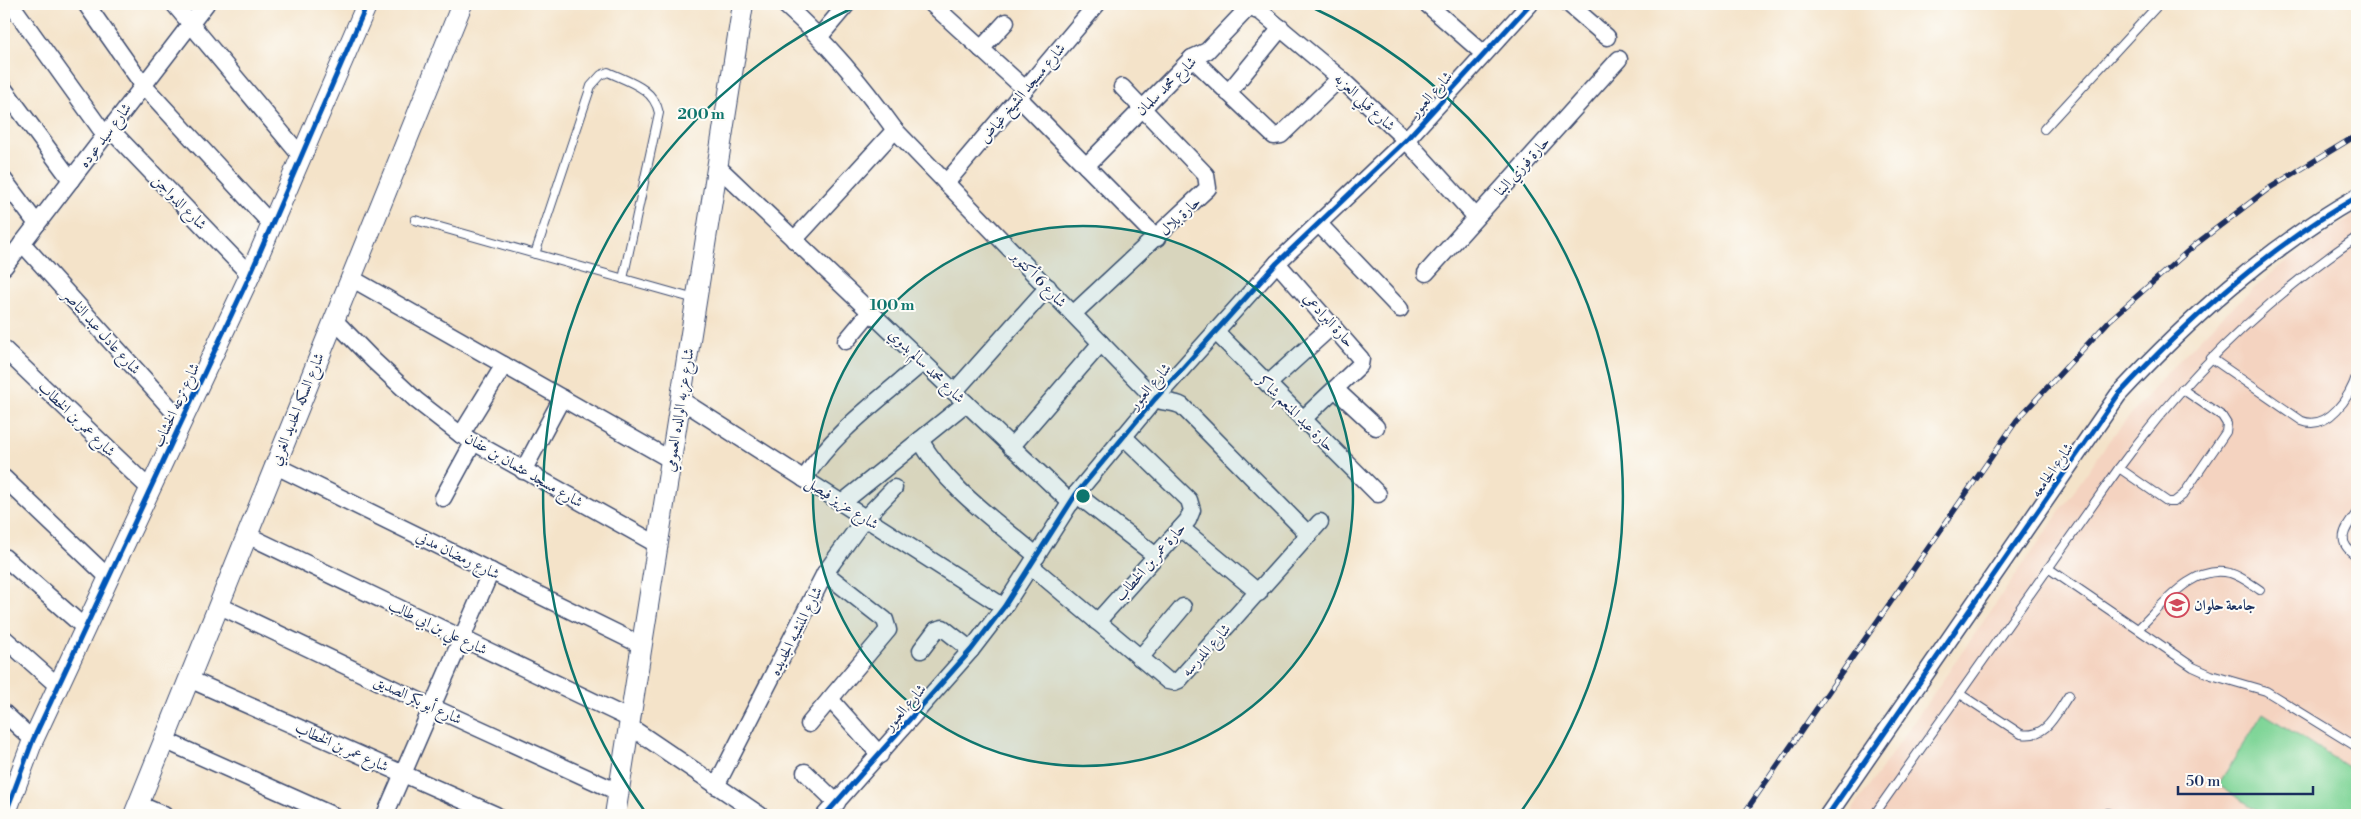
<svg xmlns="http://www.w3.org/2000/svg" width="2361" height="819" font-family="'Libre Bodoni',Amiri,serif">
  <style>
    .built { fill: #f4d3c0 }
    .green { fill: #80d598; stroke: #4e827b }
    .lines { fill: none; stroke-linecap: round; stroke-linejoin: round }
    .service-casing { stroke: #3c4a6e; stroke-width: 10 }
    .minor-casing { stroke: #3c4a6e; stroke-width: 19 }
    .tertiary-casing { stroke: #3c4a6e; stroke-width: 22 }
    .service { stroke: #fff; stroke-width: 8 }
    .minor { stroke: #fff; stroke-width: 16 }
    .tertiary { stroke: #fff; stroke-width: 20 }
    .rail-casing { stroke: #1b2f5e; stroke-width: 5.5 }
    .rail { stroke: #fdfcf7; stroke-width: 4; stroke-dasharray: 11; stroke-linecap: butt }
    .cycleway-casing { stroke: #fdfcf7; stroke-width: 8 }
    .cycleway { stroke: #0057b8; stroke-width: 5 }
    .ring { fill: none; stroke: #0f766e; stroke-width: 2.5 }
    .labels { text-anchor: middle; stroke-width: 4; stroke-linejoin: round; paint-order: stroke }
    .street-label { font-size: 15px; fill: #1b2f5e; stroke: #fdfcf7 }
    .poi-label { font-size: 15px; font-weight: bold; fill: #1b2f5e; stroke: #fdfcf7; text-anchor: start }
    .centre { fill: #0f766e; stroke: #fdfcf7; stroke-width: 2.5 }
    .ring-label { font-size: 15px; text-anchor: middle; font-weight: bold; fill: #0f766e; stroke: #fdfcf7; stroke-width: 4; stroke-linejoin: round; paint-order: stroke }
  </style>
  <rect width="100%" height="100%" fill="#fdfcf7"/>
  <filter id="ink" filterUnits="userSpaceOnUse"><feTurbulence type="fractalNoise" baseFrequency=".02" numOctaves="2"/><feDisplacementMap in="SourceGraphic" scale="10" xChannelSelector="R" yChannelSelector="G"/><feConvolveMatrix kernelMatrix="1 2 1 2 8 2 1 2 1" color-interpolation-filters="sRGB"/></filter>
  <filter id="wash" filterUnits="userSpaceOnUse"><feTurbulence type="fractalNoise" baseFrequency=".0096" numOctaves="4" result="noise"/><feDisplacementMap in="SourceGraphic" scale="20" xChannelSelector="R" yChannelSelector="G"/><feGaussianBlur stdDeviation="1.12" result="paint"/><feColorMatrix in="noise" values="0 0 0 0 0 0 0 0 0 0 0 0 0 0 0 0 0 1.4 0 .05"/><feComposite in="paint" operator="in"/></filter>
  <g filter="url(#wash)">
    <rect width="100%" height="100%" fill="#f4e3c9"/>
    <!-- built -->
    <path class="built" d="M2357 213V815H1849L2111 438 2163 377 2219 319 2280 266Z"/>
    <!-- green -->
    <path class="green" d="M2263 713 2357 773V815H2265L2218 785Z"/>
  </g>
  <g filter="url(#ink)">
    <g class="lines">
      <defs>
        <g id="service">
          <path d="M2044 129 2159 4"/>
          <path d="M415 220 695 299"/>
          <path d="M535 254 591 86 601 75 608 72C629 82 654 88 659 113L623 279"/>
          <path d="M2211 358 2302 421C2328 431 2350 397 2357 374"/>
          <path d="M2119 468 2168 502H2174L2183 495 2226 432 2227 424 2222 416 2182 389"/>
          <path d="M2357 512C2345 529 2334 542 2357 556"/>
          <path d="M2048 568 2193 667 2211 675 2266 691 2357 747"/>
          <path d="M2139 628C2163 605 2192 564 2230 573 2241 576 2251 584 2260 590"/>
          <path d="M1960 694 2021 734C2047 739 2056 713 2069 695"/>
          <path d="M2108 813 2110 815"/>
          <path d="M1874 815 2119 468C2185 377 2265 300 2357 237"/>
        </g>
        <g id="minor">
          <path d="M11 4 105 135"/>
          <path d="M86 4 143 85 272 225"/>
          <path d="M174 4 301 156"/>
          <path d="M784 4C828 43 861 83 895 130L1155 399C1164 403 1173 401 1182 406L1309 535"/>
          <path d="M932 4 1025 89"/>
          <path d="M1239 4 1261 12 1340 78 1406 140 1476 217"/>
          <path d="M1427 4 1484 54"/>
          <path d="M1569 4 1607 37"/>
          <path d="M820 36 847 4"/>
          <path d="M981 49 1006 22"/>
          <path d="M1192 58 1274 136 1281 135 1340 78"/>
          <path d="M4 89 71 180"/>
          <path d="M1228 93 1281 28"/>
          <path d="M1018 97 1157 238"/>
          <path d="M110 129 250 275"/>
          <path d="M1086 166 1192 58 1207 51 1247 9"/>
          <path d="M718 167 1071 503"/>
          <path d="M4 180 37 224"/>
          <path d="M946 183 1097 4"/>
          <path d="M1319 224 1400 309"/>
          <path d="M794 240 895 130"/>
          <path d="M22 243 182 421"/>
          <path d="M1277 263 1361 359 1360 365 1303 419"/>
          <path d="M4 267 206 4"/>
          <path d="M1426 273 1619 59"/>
          <path d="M351 278 671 460"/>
          <path d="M1073 314 1208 188 1206 175 1122 87"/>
          <path d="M334 320 374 361 416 400 461 435 658 545"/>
          <path d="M1215 331 1378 494"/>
          <path d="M846 341 870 312"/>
          <path d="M4 349 150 489"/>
          <path d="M1268 384 1333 325"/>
          <path d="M1335 389 1376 427"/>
          <path d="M954 392 1048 287"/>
          <path d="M681 400 1004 607"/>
          <path d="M461 435 504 365"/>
          <path d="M920 440C948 489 995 520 1037 556"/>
          <path d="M1011 447 1101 343"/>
          <path d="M274 465 641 645"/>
          <path d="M523 471 562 398"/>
          <path d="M4 478 109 578"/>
          <path d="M804 479C834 431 881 399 923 362"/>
          <path d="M1076 494 1156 556"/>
          <path d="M443 498 473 443"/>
          <path d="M842 503 966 403"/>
          <path d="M1181 528 1259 593"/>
          <path d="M247 535 630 719"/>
          <path d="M4 557 85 628"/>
          <path d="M1031 566 1168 681 1174 682 1179 680 1320 522"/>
          <path d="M218 605 432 707 618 792"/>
          <path d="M1097 622 1188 520 1192 510 1189 500 1123 436"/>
          <path d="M4 638 58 686"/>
          <path d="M921 650 936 630 943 628 971 650"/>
          <path d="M1140 658 1183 607"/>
          <path d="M189 679 496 815"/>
          <path d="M830 699 880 755"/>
          <path d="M4 713 33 740"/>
          <path d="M809 724 888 630 885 620 825 573"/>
          <path d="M629 726 760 815"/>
          <path d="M164 740 332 815"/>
          <path d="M805 772 837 803"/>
          <path d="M716 786 825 573 865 518 894 488"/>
          <path d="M138 804 164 815"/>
          <path d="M385 815 491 571"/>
          <path d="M825 815 971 650 1004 607 1076 494 1155 399 1277 263 1406 140 1530 4"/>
          <path d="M1828 815 2118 395C2189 319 2266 249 2357 197"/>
        </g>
        <g id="tertiary">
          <path d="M5 815 33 740 250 275 367 4"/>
          <path d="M134 815 462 4"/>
          <path d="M615 815 743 4"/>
        </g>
      </defs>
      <!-- service casing -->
      <use href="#service" class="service-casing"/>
      <!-- minor casing -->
      <use href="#minor" class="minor-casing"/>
      <!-- tertiary casing -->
      <use href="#tertiary" class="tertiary-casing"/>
      <!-- service -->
      <use href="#service" class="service"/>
      <!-- minor -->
      <use href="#minor" class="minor"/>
      <!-- tertiary -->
      <use href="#tertiary" class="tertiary"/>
      <defs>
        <path id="rail" d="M1743 815 2017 420 2110 320 2196 244 2268 189 2357 135"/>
      </defs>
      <!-- rail casing -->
      <use href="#rail" class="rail-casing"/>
      <!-- rail -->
      <use href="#rail" class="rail"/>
      <defs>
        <g id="cycleway">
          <path d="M5 815 33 740 250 275 367 4"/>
          <path d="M825 815 971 650 1004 607 1076 494 1155 399 1277 263 1406 140 1530 4"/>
          <path d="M1828 815 2118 395C2189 319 2266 249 2357 197"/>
        </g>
      </defs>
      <!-- cycleway casing -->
      <use href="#cycleway" class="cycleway-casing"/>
      <!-- cycleway -->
      <use href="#cycleway" class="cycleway"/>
    </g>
  </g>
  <!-- distance rings -->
  <circle cx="1083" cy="496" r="270" fill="#0f766e" fill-opacity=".12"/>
  <g class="ring">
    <circle cx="1083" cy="496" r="270"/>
    <path d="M646 813A540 540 0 0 1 859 5M1307 5A540 540 0 0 1 1520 813"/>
  </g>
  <!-- icons -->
  <defs>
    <symbol id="university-ring" viewBox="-11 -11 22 22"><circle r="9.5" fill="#fdfcf7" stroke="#d1495b" stroke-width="1.5"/><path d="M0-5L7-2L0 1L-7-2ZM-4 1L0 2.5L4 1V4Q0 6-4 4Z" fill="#d1495b"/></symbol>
  </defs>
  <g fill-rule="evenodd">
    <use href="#university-ring" x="2163" y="591" width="28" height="28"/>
  </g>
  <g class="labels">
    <!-- street labels -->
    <g class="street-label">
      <text transform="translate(1166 86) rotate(-44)" y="5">شارع محمد سلمان</text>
      <text transform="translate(1022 93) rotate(-50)" y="5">شارع مسجد الشيخ غياض</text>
      <text transform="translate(1431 94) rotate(-48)" y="5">شارع العبور</text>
      <text transform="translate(1365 102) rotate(43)" y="5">شارع قبلي العزبه</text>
      <text transform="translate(105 135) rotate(-53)" y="5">شارع سيد عوده</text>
      <text transform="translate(1522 166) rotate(-48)" y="5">حارة فوزي البنا</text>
      <text transform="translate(180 202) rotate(46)" y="5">شارع الدواجن</text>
      <text transform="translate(1180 216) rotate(-43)" y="5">حارة بلال</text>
      <text transform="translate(1039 279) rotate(46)" y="5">شارع 6 أكتوبر</text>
      <text transform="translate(1329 320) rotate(48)" y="5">حارة البرادعي</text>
      <text transform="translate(102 332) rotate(48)" y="5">شارع عادل عبد الناصر</text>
      <text transform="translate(927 366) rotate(44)" y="5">شارع محمد سالم بدوي</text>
      <text transform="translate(1150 386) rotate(-49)" y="5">شارع العبور</text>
      <text transform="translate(176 405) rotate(-65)" y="5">شارع ترعه الخشاب</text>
      <text transform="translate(297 409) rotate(-68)" y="5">شارع السكه الحديد الغربي</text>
      <text transform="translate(679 410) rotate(-81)" y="5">شارع عزبه الوالده العمومي</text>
      <text transform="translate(1296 413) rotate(45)" y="5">حارة عبد المنعم شاكر</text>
      <text transform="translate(77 419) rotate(44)" y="5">شارع عمر بن الخطاب</text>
      <text transform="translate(524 470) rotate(30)" y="5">شارع مسجد عثمان بن عفان</text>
      <text transform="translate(2052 470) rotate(-55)" y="5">شارع الجامعه</text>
      <text transform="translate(842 503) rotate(33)" y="5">شارع عزيز فيصل</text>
      <text transform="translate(458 555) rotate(26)" y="5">شارع رمضان مدني</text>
      <text transform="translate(1150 562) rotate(-49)" y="5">حارة عمر بن الخطاب</text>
      <text transform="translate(438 627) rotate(26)" y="5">شارع علي بن ابي طالب</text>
      <text transform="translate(796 631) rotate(-63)" y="5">شارع المنشيه الجديده</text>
      <text transform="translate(1206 650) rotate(-48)" y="5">شارع المدرسه</text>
      <text transform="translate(418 700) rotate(25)" y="5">شارع أبو بكر الصديق</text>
      <text transform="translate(905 707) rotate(-49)" y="5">شارع العبور</text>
      <text transform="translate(342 747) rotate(24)" y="5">شارع عمر بن الخطاب</text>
    </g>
    <!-- poi labels -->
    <g class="poi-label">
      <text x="2194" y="610">جامعة حلوان</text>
    </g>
  </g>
  <circle cx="1083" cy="496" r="8" class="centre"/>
  <g class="ring-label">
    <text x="701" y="119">200 m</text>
    <text x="892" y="310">100 m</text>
  </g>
  <!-- margin -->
  <rect width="2361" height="819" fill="none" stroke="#fdfcf7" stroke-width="20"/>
  <!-- scale -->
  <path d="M2178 786v8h135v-8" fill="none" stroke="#1b2f5e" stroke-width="2.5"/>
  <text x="2186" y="786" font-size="15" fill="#1b2f5e" stroke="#fdfcf7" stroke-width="4" paint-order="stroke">50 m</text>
</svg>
